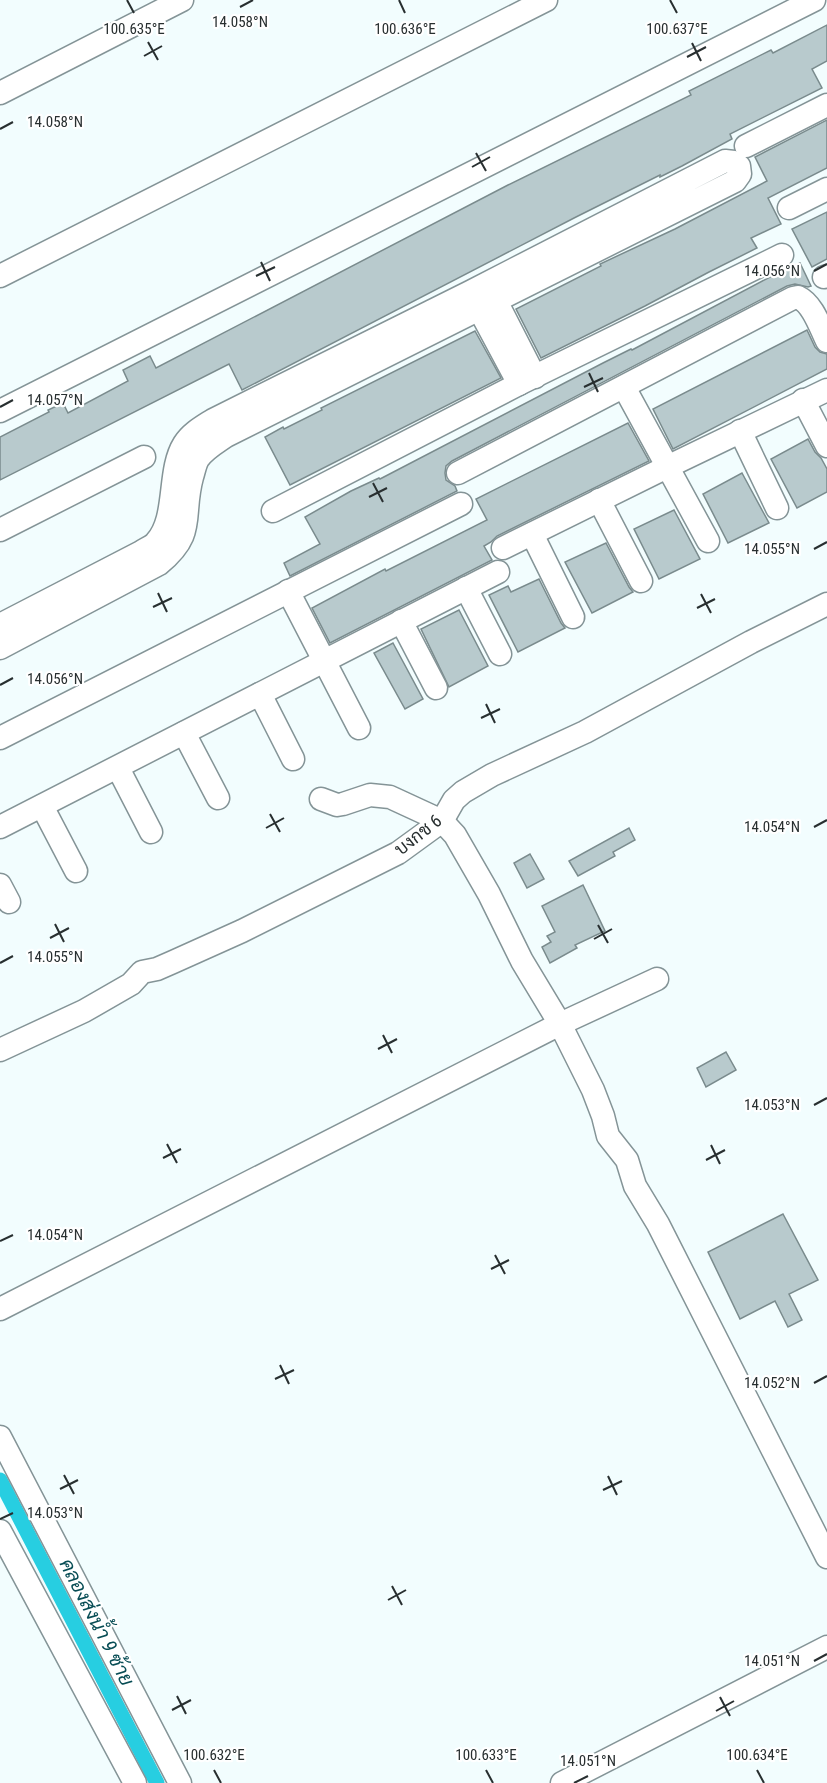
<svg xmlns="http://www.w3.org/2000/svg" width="827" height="1783" font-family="'Roboto Condensed',Sarabun,sans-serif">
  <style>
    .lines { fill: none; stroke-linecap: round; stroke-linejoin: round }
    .canal { stroke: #27cee1; stroke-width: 15 }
    .building { fill: #b8cacd; stroke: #7a8b8d; stroke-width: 1.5 }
    .minor-casing { stroke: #849497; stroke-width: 25 }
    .minor { stroke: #fff; stroke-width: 22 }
    .ticks { fill: none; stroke: #282f30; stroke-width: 2 }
    .labels { text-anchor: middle; stroke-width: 4.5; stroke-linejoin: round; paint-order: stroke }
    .street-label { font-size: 18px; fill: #282f30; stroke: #fff }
    .water-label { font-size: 20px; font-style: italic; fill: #084d55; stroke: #fff }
    .ticks-label { font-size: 15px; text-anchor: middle; fill: #282f30; stroke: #fff; stroke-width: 4.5; stroke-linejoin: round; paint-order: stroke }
  </style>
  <rect width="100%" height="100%" fill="#f2fdfe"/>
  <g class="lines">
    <!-- canal -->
    <path class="canal" d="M0 1480 157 1783"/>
  </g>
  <!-- building -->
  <g class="building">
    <path d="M827 25V61L812 69 822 88 730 134 732 139 682 166 660 177V175L576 217 242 390 229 364 0 480V437L49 412 48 410 63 403 68 413 128 381 123 370 150 356 156 368 508 185 691 95 689 91 771 50 773 53Z"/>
    <path d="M827 120V168L768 198 781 224 751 238 757 248 709 272 645 306 541 358 516 309 601 266 600 264 675 229 767 181 755 157Z"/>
    <path d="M827 212V259L812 267 792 229Z"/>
    <path d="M800 263 811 286 808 287 795 284 787 286 452 461 446 466 445 473 446 480 455 486 457 491 290 576 284 563 320 544 305 517 351 491 379 478 380 479 603 363 631 349 632 350 770 277Z"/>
    <path d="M807 330 815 347 820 352 827 354V369L673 449 653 409Z"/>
    <path d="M475 331 501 378 290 485 265 437 283 427 284 429 322 410 321 408Z"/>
    <path d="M628 423 649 461 497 536 491 542 484 546 492 560 330 643 312 608 385 569 386 571 487 520 476 499Z"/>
    <path d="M808 439 815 452 821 458 827 469V492L797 508 771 459Z"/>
    <path d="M742 473 769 523 728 543 703 494Z"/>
    <path d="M674 510 700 559 659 579 634 529Z"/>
    <path d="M606 543 629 587 633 592 592 613 565 562Z"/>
    <path d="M539 579 561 623 565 628 518 652 489 595 508 586 511 592Z"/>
    <path d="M459 610 488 666 449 687 421 629Z"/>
    <path d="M393 643 423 699 405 709 374 653Z"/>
    <path d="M629 828 635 840 613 852 615 856 578 876 569 861Z"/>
    <path d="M530 854 544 879 527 888 514 863Z"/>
    <path d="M583 885 605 931 575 945 577 948 550 963 542 947 551 942 547 936 555 932 542 906Z"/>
    <path d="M726 1052 736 1070 706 1087 697 1068Z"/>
    <path d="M783 1214 818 1280 789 1294 802 1320 788 1327 775 1301 740 1319 708 1252Z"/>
  </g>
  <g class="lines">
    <defs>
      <g id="minor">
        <path d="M0 93 182 0"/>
        <path d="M746 146 827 105"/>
        <path d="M789 208 827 189"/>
        <path d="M0 276 546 0"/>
        <path d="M824 277 827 276"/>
        <path d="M489 287 535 377"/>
        <path d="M472 296 519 384"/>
        <path d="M624 387 708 541"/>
        <path d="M803 400 827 446"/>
        <path d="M0 411 814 0"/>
        <path d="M740 431 777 508"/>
        <path d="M458 473 793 298 798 297C813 304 820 327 827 341"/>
        <path d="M599 500 641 581"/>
        <path d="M273 511 519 384 782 255"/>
        <path d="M0 530 144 457"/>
        <path d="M532 534 573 617"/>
        <path d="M503 548 667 467 827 390"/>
        <path d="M466 588 500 654"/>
        <path d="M288 591 359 728"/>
        <path d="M401 621 436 688"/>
        <path d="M0 625 141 552C145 549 153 546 156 542 178 518 167 471 184 444 191 433 202 427 213 420L470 292 725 161 734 162 739 166 740 174 735 181 226 436C216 443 205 449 198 459 195 464 194 471 192 477 181 517 197 533 159 564L0 648"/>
        <path d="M260 694 293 759"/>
        <path d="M184 733 218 798"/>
        <path d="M0 738 461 504"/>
        <path d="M118 768 151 832"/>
        <path d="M321 799 337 805 343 804 370 795 390 797 442 821 455 835 489 894 522 961 560 1024 593 1090 603 1116 608 1136 627 1160 635 1186 658 1224 827 1557"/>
        <path d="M42 806 76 871"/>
        <path d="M0 827 498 572"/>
        <path d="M0 885 9 902"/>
        <path d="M0 1050 84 1011 131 984 142 972 157 969 173 962 242 931 398 853 442 821 454 800 463 792 492 775 585 732 751 642 827 604"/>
        <path d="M0 1309 560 1024 657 979"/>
        <path d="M0 1437 180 1783"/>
        <path d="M0 1531 135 1783"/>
        <path d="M562 1783 827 1647"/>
      </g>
    </defs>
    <!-- minor casing -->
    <use href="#minor" class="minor-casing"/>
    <!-- minor -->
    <use href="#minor" class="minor"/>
  </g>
  <!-- ticks -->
  <path class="ticks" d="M127 0 134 13M399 0 405 13M670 0 677 13M240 7 253 0M148 42 158 60M692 43 701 61M144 56 162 46M687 57 706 47M0 129 13 122M476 153 486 171M472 167 490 157M261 262 270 281M814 271 827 264M256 276 275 267M589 373 598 392M584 387 603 378M0 407 13 400M373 483 383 502M369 497 387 488M814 549 827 542M158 593 167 612M701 594 711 613M153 607 172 598M697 608 715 599M0 685 13 678M486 704 495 723M481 718 500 709M270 814 280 832M814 827 827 820M266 828 284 818M55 924 64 942M598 925 608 943M50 938 69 928M594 939 612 929M0 963 13 956M383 1035 392 1053M378 1049 397 1039M814 1105 827 1098M167 1144 177 1163M711 1145 720 1164M163 1158 181 1149M706 1160 725 1150M0 1241 13 1235M495 1255 505 1274M491 1269 509 1260M280 1365 289 1384M275 1379 294 1370M814 1383 827 1376M64 1475 74 1494M608 1476 617 1495M60 1489 78 1480M603 1490 622 1481M0 1519 13 1513M392 1586 402 1605M388 1600 406 1590M814 1661 827 1654M177 1696 186 1714M720 1697 730 1716M172 1710 191 1700M716 1711 734 1701M214 1770 221 1783M486 1770 493 1783M757 1770 764 1783M574 1783 588 1776"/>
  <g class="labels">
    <!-- street labels -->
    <g class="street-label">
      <text transform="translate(418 835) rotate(-38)" y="6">บงกช 6</text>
    </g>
    <!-- water labels -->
    <g class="water-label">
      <text transform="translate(97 1622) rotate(63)" y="7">คลองส่งน้ำ 9 ซ้าย</text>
    </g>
  </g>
  <g class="ticks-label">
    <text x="240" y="27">14.058°N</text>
    <text x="134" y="34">100.635°E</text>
    <text x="405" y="34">100.636°E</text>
    <text x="677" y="34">100.637°E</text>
    <text x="55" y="127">14.058°N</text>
    <text x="772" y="276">14.056°N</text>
    <text x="55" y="405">14.057°N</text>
    <text x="772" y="554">14.055°N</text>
    <text x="55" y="684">14.056°N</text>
    <text x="772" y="832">14.054°N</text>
    <text x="55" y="962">14.055°N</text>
    <text x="772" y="1110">14.053°N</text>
    <text x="55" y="1240">14.054°N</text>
    <text x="772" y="1388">14.052°N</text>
    <text x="55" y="1518">14.053°N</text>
    <text x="772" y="1666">14.051°N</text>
    <text x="214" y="1760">100.632°E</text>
    <text x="486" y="1760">100.633°E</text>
    <text x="757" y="1760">100.634°E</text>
    <text x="588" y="1766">14.051°N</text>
  </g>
</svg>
